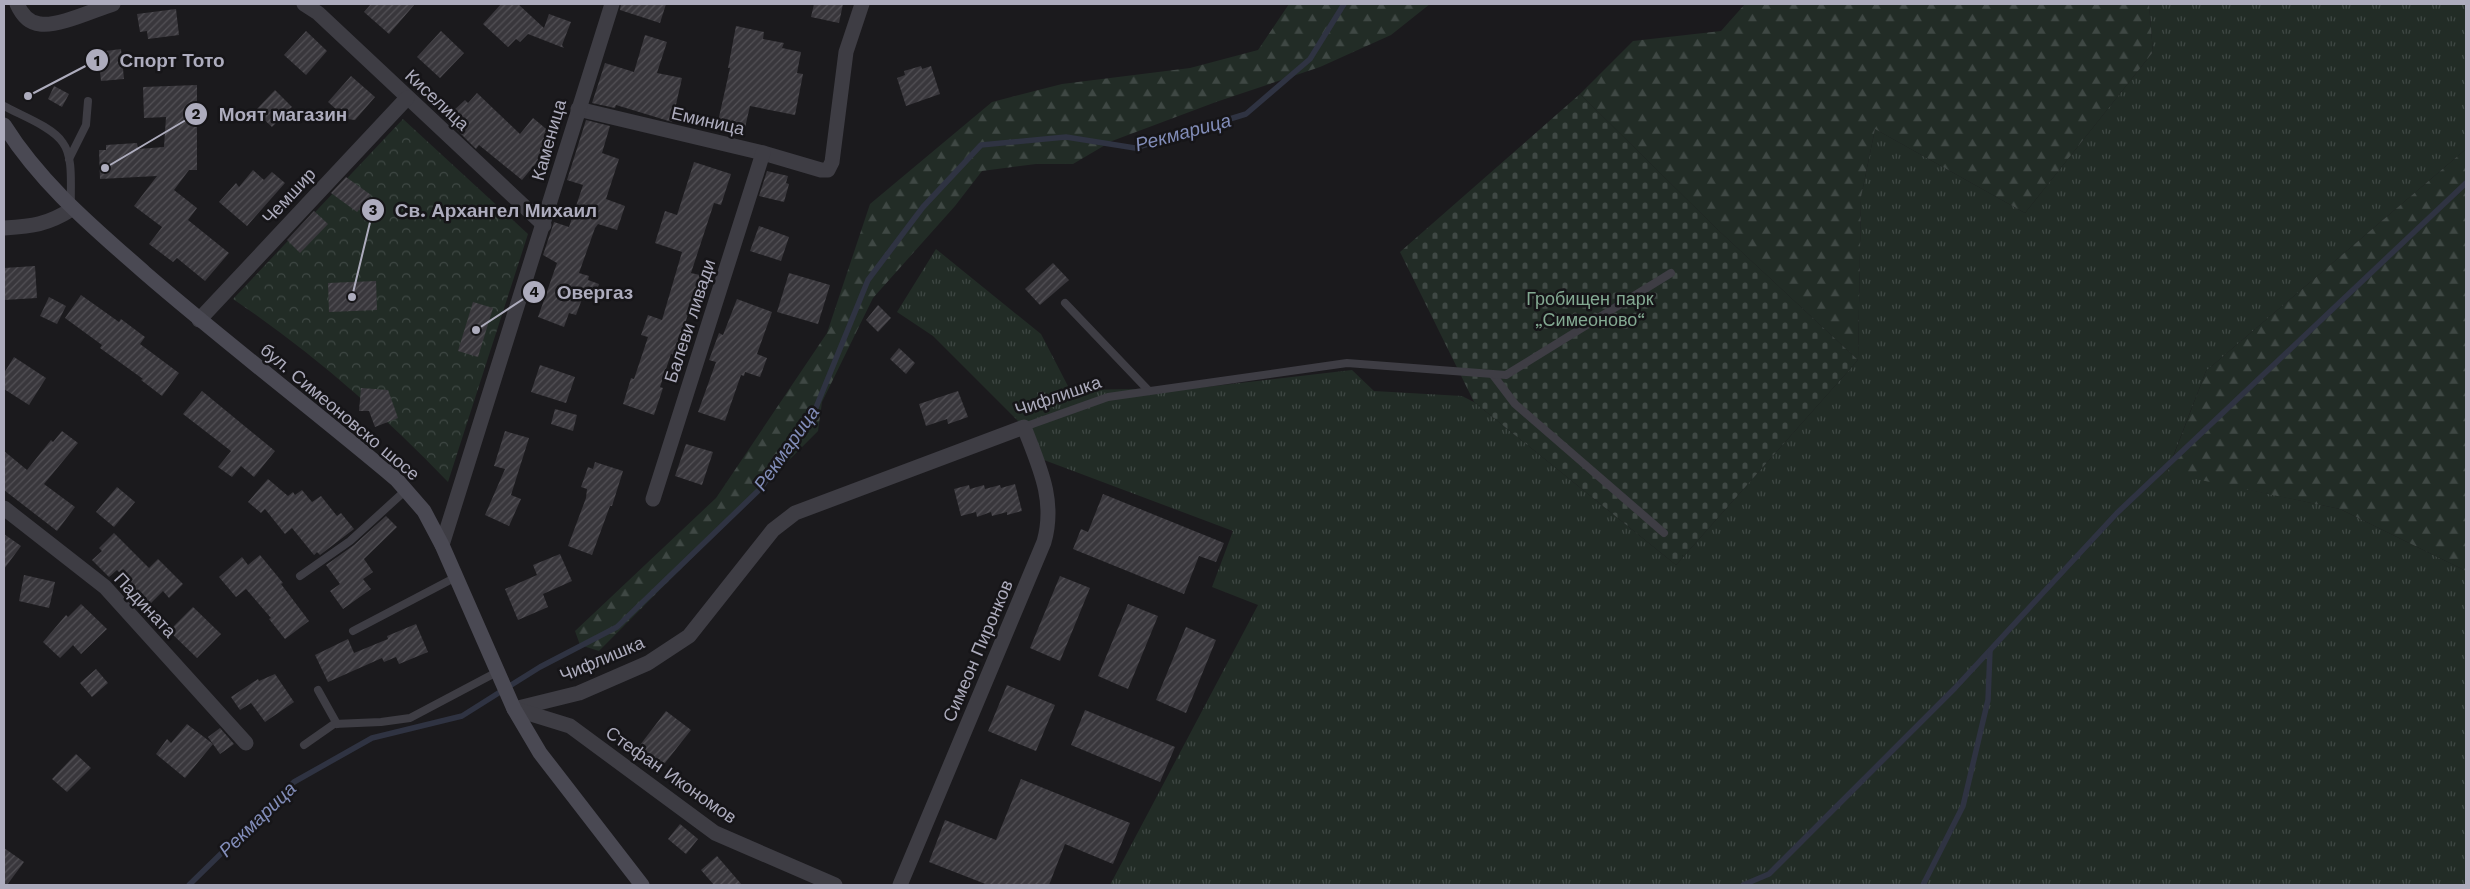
<svg xmlns="http://www.w3.org/2000/svg" width="2470" height="889" font-family="'Work Sans',sans-serif">
  <style>
    .grass { fill: url(#grass-tufts) }
    .forest { fill: url(#forest-firs) }
    .cemetery { fill: url(#cemetery-stones) }
    .park { fill: url(#park-crowns) }
    .lines { fill: none; stroke-linecap: round; stroke-linejoin: round }
    .stream { stroke: #2f3342; stroke-width: 5.5 }
    .building { fill: url(#building-hatch) }
    .lane { stroke: #3e3d44; stroke-width: 8 }
    .street { stroke: #3e3d44; stroke-width: 15 }
    .secondary { stroke: #4a4953; stroke-width: 15 }
    .labels { text-anchor: middle; stroke-width: 5; stroke-linejoin: round; paint-order: stroke }
    .street-label { font-size: 18px; fill: #adacbd; stroke: #161518 }
    .park-label { font-size: 18px; fill: #83a992; stroke: #161518 }
    .water-label { font-size: 19px; font-style: italic; fill: #828db9; stroke: #161518 }
    .leader { fill: none; stroke: #adacbd; stroke-width: 2 }
    .callout-dot { fill: #adacbd; stroke: #161518; stroke-width: 2 }
    .mark-label { font-size: 15px; text-anchor: middle; font-weight: bold; fill: #111 }
    .callout-label { font-size: 19px; text-anchor: middle; font-weight: bold; fill: #adacbd; stroke: #161518; stroke-width: 5; stroke-linejoin: round; paint-order: stroke }
  </style>
  <defs>
    <pattern id="grass-tufts" width="24" height="20" patternUnits="userSpaceOnUse" patternTransform="scale(1.25)"><rect width="24" height="20" fill="#222c26"/><path d="M3 7l-1-3M5 7V3M7 7l1-3M15 17l-1-3M17 17v-4M19 17l1-3" fill="none" stroke="#3f4844"/></pattern>
    <pattern id="forest-firs" width="22" height="20" patternUnits="userSpaceOnUse" patternTransform="scale(1.25)"><rect width="22" height="20" fill="#222c26"/><path d="M5 1l3.5 6h-7zM16 11l3.5 6h-7z" fill="#3f4844"/></pattern>
    <pattern id="cemetery-stones" width="16" height="16" patternUnits="userSpaceOnUse" patternTransform="scale(1.25)"><rect width="16" height="16" fill="#222c26"/><path d="M2 7V4a2 2 0 0 1 4 0v3zM10 15v-3a2 2 0 0 1 4 0v3z" fill="#3f4844"/></pattern>
    <pattern id="park-crowns" width="20" height="18" patternUnits="userSpaceOnUse" patternTransform="scale(1.25)"><rect width="20" height="18" fill="#222c26"/><path d="M2 6a3 3 0 1 1 6 0M12 15a3 3 0 1 1 6 0" fill="none" stroke="#3f4844"/></pattern>
    <pattern id="building-hatch" width="6" height="6" patternUnits="userSpaceOnUse" patternTransform="scale(1.25)"><rect width="6" height="6" fill="#39373c"/><path d="M-1 1l2-2M0 6l6-6M5 7l2-2" fill="none" stroke="#535156"/></pattern>
  </defs>
  <rect width="100%" height="100%" fill="#1b1a1d"/>
  <!-- grass -->
  <path class="grass" d="M2149 4H2466V149L2206 371 2167 472 2340 509 2466 571V885H1110L1258 605 1212 587 1233 531 1036 457 1024 427 933 336 897 312 936 249 1041 334 1070 390 1197 388 1352 370 1374 391 1462 396 1474 402 1676 565 1858 360 1861 197 1875 129 2025 213 2153 52Z"/>
  <!-- forest -->
  <g class="forest">
    <path d="M1289 4H1430L1391 35 1320 67 1216 102 1112 141 1073 164H1036L982 171 955 206 873 298 822 402 818 431 599 651 580 645 575 631 716 498 827 333 870 204 992 102 1062 84 1190 68 1258 50Z"/>
    <path d="M1745 4H2149L2153 52 2025 213 1875 129 1861 197 1858 360 1717 229 1580 94 1633 41 1721 31Z"/>
    <path d="M2466 149V571L2340 509 2167 473 2206 371Z"/>
  </g>
  <!-- cemetery -->
  <path class="cemetery" d="M1580 94 1717 229 1858 360 1676 565 1474 402 1400 252Z"/>
  <!-- park -->
  <path class="park" d="M403 119 528 234 448 482C383 414 311 352 233 299Z"/>
  <g class="lines">
    <!-- stream -->
    <g class="stream">
      <path d="M189 885 294 782 372 738 462 716 540 667 617 627 761 488 815 410 868 280 923 207 981 145 1066 137 1135 148 1246 114 1310 59 1344 4"/>
      <path d="M1743 885 1769 874 1955 688 2117 513 2466 183"/>
      <path d="M1923 885 1963 806 1988 700 1990 651"/>
    </g>
  </g>
  <!-- building -->
  <g class="building">
    <path d="M371 4H415L389 34 364 12Z"/>
    <path d="M501 4H518L544 28 549 14 571 22 562 45 564 48 528 34 520 42 516 39 508 47 483 24Z"/>
    <path d="M621 4H666L660 23 620 10Z"/>
    <path d="M814 4H843L839 23 811 17Z"/>
    <path d="M176 9 179 35 148 39 147 31 140 32 137 14Z"/>
    <path d="M736 26 764 32 763 39 784 43 782 48 801 52 797 73 803 74 795 115 750 106 744 132 717 126 730 68H728Z"/>
    <path d="M306 31 327 51 306 75 284 55Z"/>
    <path d="M441 31 464 53 440 78 417 57Z"/>
    <path d="M645 35 667 42 657 73 682 78 672 122 616 105 615 108 592 103 605 63 634 72Z"/>
    <path d="M121 49 124 79 101 81 98 52Z"/>
    <path d="M921 66 922 69 931 66 940 94 906 106 897 78 905 75 904 71Z"/>
    <path d="M351 76 375 97 355 120 347 119 328 102Z"/>
    <path d="M197 85V170H189L174 190 197 208 188 220 229 253 205 281 177 258 173 262 149 244 162 227 134 206 157 176 100 179 99 150H106V145L137 143 138 149 164 147 166 117 144 118 143 87Z"/>
    <path d="M54 86 69 94 62 107 48 99Z"/>
    <path d="M275 90 292 107 272 127 255 111Z"/>
    <path d="M477 93 520 134 533 118 557 138 522 180 479 145 476 149 454 127 461 120 452 112 465 100 468 103Z"/>
    <path d="M586 120 610 126 602 153 619 159 606 199 625 206 617 230 598 224 595 228 579 273 589 276 588 280 599 284 594 298 584 294 576 315 569 313 564 327 538 317 557 263 543 255 554 222 569 227 583 185 567 180Z"/>
    <path d="M694 162 731 174 721 205 714 203 691 273 700 275 684 327 690 329 681 357 671 354 660 387 663 388 654 415 623 404 631 378 634 379 648 337 641 335 648 315 662 320 682 252 655 243 665 211 677 215Z"/>
    <path d="M253 170 264 180 272 172 285 183 247 226 219 202 236 183 239 187Z"/>
    <path d="M767 171 788 176 786 183 789 184 784 202 759 196Z"/>
    <path d="M346 177 371 195 357 212 331 193Z"/>
    <path d="M314 211 328 224 300 253 287 240Z"/>
    <path d="M759 226 789 237 781 261 750 251Z"/>
    <path d="M1053 263 1069 280 1040 305 1025 289Z"/>
    <path d="M35 266 37 298 4 300V268Z"/>
    <path d="M789 273 830 285 818 324 777 312Z"/>
    <path d="M376 281 377 310 329 312 328 283Z"/>
    <path d="M81 295 119 322 121 319 145 337 140 344 179 373 162 396 141 380 143 379 100 348 102 345 65 318Z"/>
    <path d="M49 297 66 306 57 324 40 316Z"/>
    <path d="M737 299 772 312 757 354 767 358 760 377 745 372 744 376 741 375 725 421 698 412 716 362 709 360 719 333 723 335Z"/>
    <path d="M473 302 493 308 478 357 458 351Z"/>
    <path d="M878 305 891 318 878 332 866 320Z"/>
    <path d="M899 348 915 363 906 374 890 359Z"/>
    <path d="M14 357 46 378 29 405 4 389V373Z"/>
    <path d="M540 365 575 377 566 403 531 392Z"/>
    <path d="M361 388 388 390 398 418 375 427 369 411H359Z"/>
    <path d="M202 391 275 451 254 477 241 466 232 477 218 467 231 451 183 414Z"/>
    <path d="M958 391 968 417 948 424 947 419 926 426 919 404Z"/>
    <path d="M555 409 577 415 573 431 551 424Z"/>
    <path d="M62 431 78 443 44 484 75 507 57 531 4 490V451L27 470 51 440 53 442Z"/>
    <path d="M505 431 529 438 511 495 521 499 509 526 485 515 505 469 494 466Z"/>
    <path d="M686 444 713 452 702 485 675 476Z"/>
    <path d="M595 462 623 471 612 506H610L592 555 568 546 586 498 587 489 581 487 588 467 593 469Z"/>
    <path d="M268 479 288 496 293 492 295 495 302 490 312 502 321 496 337 516 341 513 354 529 320 555 317 552 314 555 292 528 285 534 265 509 261 513 248 502Z"/>
    <path d="M1015 484 1022 511 1007 515V512L992 516 991 512 977 517 976 512 961 516 954 489 969 485 970 489 984 485 985 489 1000 485 1001 488Z"/>
    <path d="M117 487 135 502 114 527 96 512Z"/>
    <path d="M1103 494 1224 543 1216 562 1199 556 1184 594 1073 549 1081 529 1088 532Z"/>
    <path d="M386 516 397 527 364 559 373 572 363 579 371 589 343 609 330 591 340 584 326 565 354 545Z"/>
    <path d="M114 533 149 568 158 559 183 584 169 598 163 591 150 604 117 570 109 577 92 560 102 551 99 548Z"/>
    <path d="M4 534 21 546 4 569Z"/>
    <path d="M560 554 572 581 543 594 548 607 518 620 505 589 537 575 533 565Z"/>
    <path d="M260 555 283 583 281 584 309 621 285 639 269 619 271 618 246 589 236 597 219 577 242 557 248 565Z"/>
    <path d="M24 575 55 582 49 608 19 601Z"/>
    <path d="M1060 576 1090 588 1060 661 1030 648Z"/>
    <path d="M81 604 107 629 81 654 73 645 60 658 43 642 66 615 68 617Z"/>
    <path d="M1128 604 1158 616 1128 689 1098 676Z"/>
    <path d="M193 607 221 634 197 658 169 631Z"/>
    <path d="M416 624 428 652 399 664 396 657 384 662 382 658 328 682 315 655 348 639 354 653 388 639 387 636Z"/>
    <path d="M1186 627 1216 640 1186 713 1156 700Z"/>
    <path d="M96 669 108 683 92 697 80 683Z"/>
    <path d="M275 674 294 702 265 722 251 703 240 710 231 697 258 679 259 681Z"/>
    <path d="M1007 685 1055 705 1036 751 988 731Z"/>
    <path d="M1085 710 1175 747 1160 782 1071 745Z"/>
    <path d="M666 711 691 730 661 768 637 749Z"/>
    <path d="M187 724 213 744 185 778 156 754 167 739 171 743Z"/>
    <path d="M220 728 234 744 220 754 208 737Z"/>
    <path d="M76 754 91 768 67 792 52 779Z"/>
    <path d="M1021 779 1130 823 1113 864 1065 844 1049 885H988L929 862 945 820 996 840Z"/>
    <path d="M680 824 698 839 686 854 668 839Z"/>
    <path d="M4 848 24 862 7 885H4Z"/>
    <path d="M717 856 742 885H714L701 870Z"/>
  </g>
  <g class="lines">
    <!-- lane -->
    <g class="lane">
      <path d="M4 106C20 115 53 127 63 143 74 158 70 187 71 205"/>
      <path d="M69 159 86 125 88 101"/>
      <path d="M1065 303 1149 391"/>
      <path d="M1493 375 1515 404 1664 533"/>
      <path d="M1024 427 1108 397 1347 363 1506 375 1671 273"/>
      <path d="M300 576 350 541 406 490"/>
      <path d="M353 631 456 577"/>
      <path d="M318 690 337 724"/>
      <path d="M304 745 334 724 381 722 410 718 497 672"/>
    </g>
    <!-- street -->
    <g class="street">
      <path d="M17 4C21 13 28 23 40 24 58 27 94 10 113 4"/>
      <path d="M304 4 318 13 544 225"/>
      <path d="M578 109 763 153 821 170H828L832 162 846 52 862 4"/>
      <path d="M4 228C32 226 47 225 72 209"/>
      <path d="M199 320 407 98"/>
      <path d="M653 499 763 153"/>
      <path d="M4 508 105 587 246 743"/>
      <path d="M442 545 612 4"/>
      <path d="M514 709 579 693 648 663 689 636 773 530 795 513 1024 427C1039 466 1056 500 1044 542L900 885"/>
      <path d="M515 709 570 726 715 833 835 885"/>
    </g>
    <!-- secondary -->
    <path class="secondary" d="M4 125C41 184 93 227 145 273 227 344 314 410 397 480L424 511 442 545 514 709 540 753 642 885"/>
  </g>
  <g class="labels">
    <!-- street labels -->
    <g class="street-label">
      <text transform="translate(437 100) rotate(43)" y="6">Киселица</text>
      <text transform="translate(708 121) rotate(13)" y="6">Еминица</text>
      <text transform="translate(549 140) rotate(-74)" y="6">Каменица</text>
      <text transform="translate(289 196) rotate(-47)" y="6">Чемшир</text>
      <text transform="translate(690 321) rotate(-72)" y="6">Балеви ливади</text>
      <text transform="translate(1058 396) rotate(-19)" y="6">Чифлишка</text>
      <text transform="translate(340 412) rotate(40)" y="6">бул. Симеоновско шосе</text>
      <text transform="translate(145 605) rotate(47)" y="6">Падината</text>
      <text transform="translate(978 651) rotate(-67)" y="6">Симеон Пиронков</text>
      <text transform="translate(602 659) rotate(-23)" y="6">Чифлишка</text>
      <text transform="translate(671 775) rotate(35)" y="6">Стефан Икономов</text>
    </g>
    <!-- park labels -->
    <g class="park-label">
      <text x="1590" y="305">Гробищен парк<tspan x="1590" dy="21">„Симеоново“</tspan></text>
    </g>
    <!-- water labels -->
    <g class="water-label">
      <text transform="translate(1183 132) rotate(-15)" y="7">Рекмарица</text>
      <text transform="translate(786 448) rotate(-55)" y="7">Рекмарица</text>
      <text transform="translate(257 819) rotate(-44)" y="7">Рекмарица</text>
    </g>
  </g>
  <!-- callouts -->
  <path class="leader" d="M28 96L97 60M105 168L196 114M352 297L373 210M476 330L534 292"/>
  <g class="callout-dot">
    <circle cx="28" cy="96" r="5"/>
    <circle cx="105" cy="168" r="5"/>
    <circle cx="352" cy="297" r="5"/>
    <circle cx="476" cy="330" r="5"/>
    <circle cx="97" cy="60" r="12"/>
    <circle cx="196" cy="114" r="12"/>
    <circle cx="373" cy="210" r="12"/>
    <circle cx="534" cy="292" r="12"/>
  </g>
  <g class="mark-label">
    <text x="97" y="66">1</text>
    <text x="196" y="119">2</text>
    <text x="373" y="215">3</text>
    <text x="534" y="297">4</text>
  </g>
  <g class="callout-label">
    <text x="172" y="67">Спорт Тото</text>
    <text x="283" y="121">Моят магазин</text>
    <text x="496" y="217">Св. Архангел Михаил</text>
    <text x="595" y="299">Овергаз</text>
  </g>
  <!-- border -->
  <rect width="2470" height="889" fill="none" stroke="#adacbd" stroke-width="10"/>
</svg>
